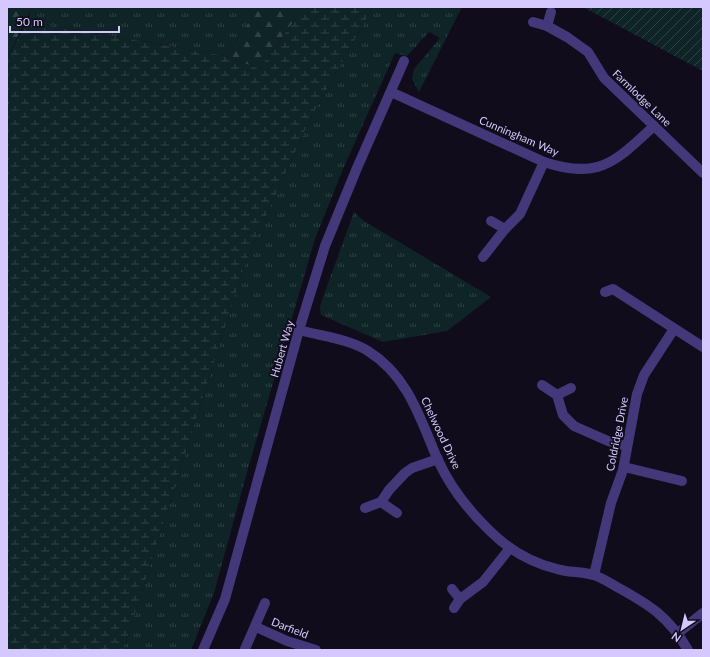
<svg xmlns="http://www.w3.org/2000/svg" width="710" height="657" font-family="Lato,sans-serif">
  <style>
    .grass { fill: url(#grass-tufts) }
    .forest { fill: url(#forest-firs) }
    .wetland { fill: url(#wetland-marsh) }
    .garden { fill: url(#garden-furrows) }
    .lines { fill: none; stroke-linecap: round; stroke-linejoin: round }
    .street { stroke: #43387a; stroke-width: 10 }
    .labels { text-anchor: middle; stroke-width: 3.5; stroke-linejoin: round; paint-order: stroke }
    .street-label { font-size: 11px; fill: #d5c8fe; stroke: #110c1c }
  </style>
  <defs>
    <pattern id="grass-tufts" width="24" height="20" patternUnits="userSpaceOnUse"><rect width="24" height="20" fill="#0f2426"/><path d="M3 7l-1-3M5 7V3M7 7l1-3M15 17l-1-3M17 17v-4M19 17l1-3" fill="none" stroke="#314247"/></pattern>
    <pattern id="forest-firs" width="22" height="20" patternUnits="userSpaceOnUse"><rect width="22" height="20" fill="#0f2426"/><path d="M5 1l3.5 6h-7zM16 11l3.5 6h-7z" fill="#314247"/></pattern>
    <pattern id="wetland-marsh" width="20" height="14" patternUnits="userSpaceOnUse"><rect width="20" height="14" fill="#0f2426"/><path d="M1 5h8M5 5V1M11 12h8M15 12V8" fill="none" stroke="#314247"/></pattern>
    <pattern id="garden-furrows" width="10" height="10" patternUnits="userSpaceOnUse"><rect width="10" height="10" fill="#0f2426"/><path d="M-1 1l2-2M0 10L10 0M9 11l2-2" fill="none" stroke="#314247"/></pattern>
  </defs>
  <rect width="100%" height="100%" fill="#110c1c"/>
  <!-- grass -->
  <g class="grass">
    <path d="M32 7H259L226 56 27 21Z"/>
    <path d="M373 7H462L419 92 412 79 414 69 440 38 429 32 407 56 395 53 343 169 315 239 249 465 214 593 191 650H122L125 645 246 261 310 119Z"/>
    <path d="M354 212 364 221 491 297 447 331 383 342 321 315 320 307 322 300Z"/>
  </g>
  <!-- forest -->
  <g class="forest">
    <path d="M7 7H32L7 59Z"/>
    <path d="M259 7H304L259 69 226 56Z"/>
  </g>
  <!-- wetland -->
  <path class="wetland" d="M304 7H373L310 119 246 261 125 645 122 650H7V59L27 21 226 56 259 69Z"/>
  <!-- garden -->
  <path class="garden" d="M583 7H703V71Z"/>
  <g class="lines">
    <!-- street -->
    <g class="street">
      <path d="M533 22 547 26 567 37 588 52 604 78 703 173"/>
      <path d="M547 26 551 12"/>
      <path d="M391 92 544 162C599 180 615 162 654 126"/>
      <path d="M491 221 505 229"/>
      <path d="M483 257 505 229 520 214 544 162"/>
      <path d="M605 292 613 289 703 347"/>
      <path d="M299 330C321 336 349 339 368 351 408 376 420 418 437 458 449 485 469 511 490 531 509 550 532 563 557 569 569 573 582 571 593 575 601 577 610 583 617 587 650 605 669 617 688 650"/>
      <path d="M542 385 557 395 563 415 574 426 608 441 626 446"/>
      <path d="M557 395 571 388"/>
      <path d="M624 467 682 481"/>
      <path d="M381 502 397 513"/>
      <path d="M365 508 381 502 389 490 405 473 412 468 438 459"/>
      <path d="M594 575 611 503 623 470 637 394 644 375 674 329"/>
      <path d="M452 589 460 599"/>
      <path d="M454 608 460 599 483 582 510 548"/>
      <path d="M256 627 287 641 316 650"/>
      <path d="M678 633 703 613"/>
      <path d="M245 649 265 603"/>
      <path d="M203 650 225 599 299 330 325 246 357 168 404 61"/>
    </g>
  </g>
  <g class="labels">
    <!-- street labels -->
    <g class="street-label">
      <text transform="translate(642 98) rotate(44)" y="4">Farmlodge Lane</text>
      <text transform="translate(519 136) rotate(23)" y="4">Cunningham Way</text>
      <text transform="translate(282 349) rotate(-74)" y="4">Hubert Way</text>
      <text transform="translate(441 433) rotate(65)" y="4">Chelwood Drive</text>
      <text transform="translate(617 434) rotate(-79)" y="4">Coldridge Drive</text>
      <text transform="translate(290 628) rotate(21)" y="4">Darfield</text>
    </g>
  </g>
  <!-- border -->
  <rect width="710" height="657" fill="none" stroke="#d5c8fe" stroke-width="16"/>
  <!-- north arrow -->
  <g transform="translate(682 629) rotate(215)" stroke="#110c1c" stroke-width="3" paint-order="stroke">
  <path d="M0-3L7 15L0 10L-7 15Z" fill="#d5c8fe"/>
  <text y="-6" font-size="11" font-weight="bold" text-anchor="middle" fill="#d5c8fe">N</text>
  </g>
  <!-- scale -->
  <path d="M10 26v6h109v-6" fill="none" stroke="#d5c8fe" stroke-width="2"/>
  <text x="16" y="26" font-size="12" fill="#d5c8fe" stroke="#110c1c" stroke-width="3" paint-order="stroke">50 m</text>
</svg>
